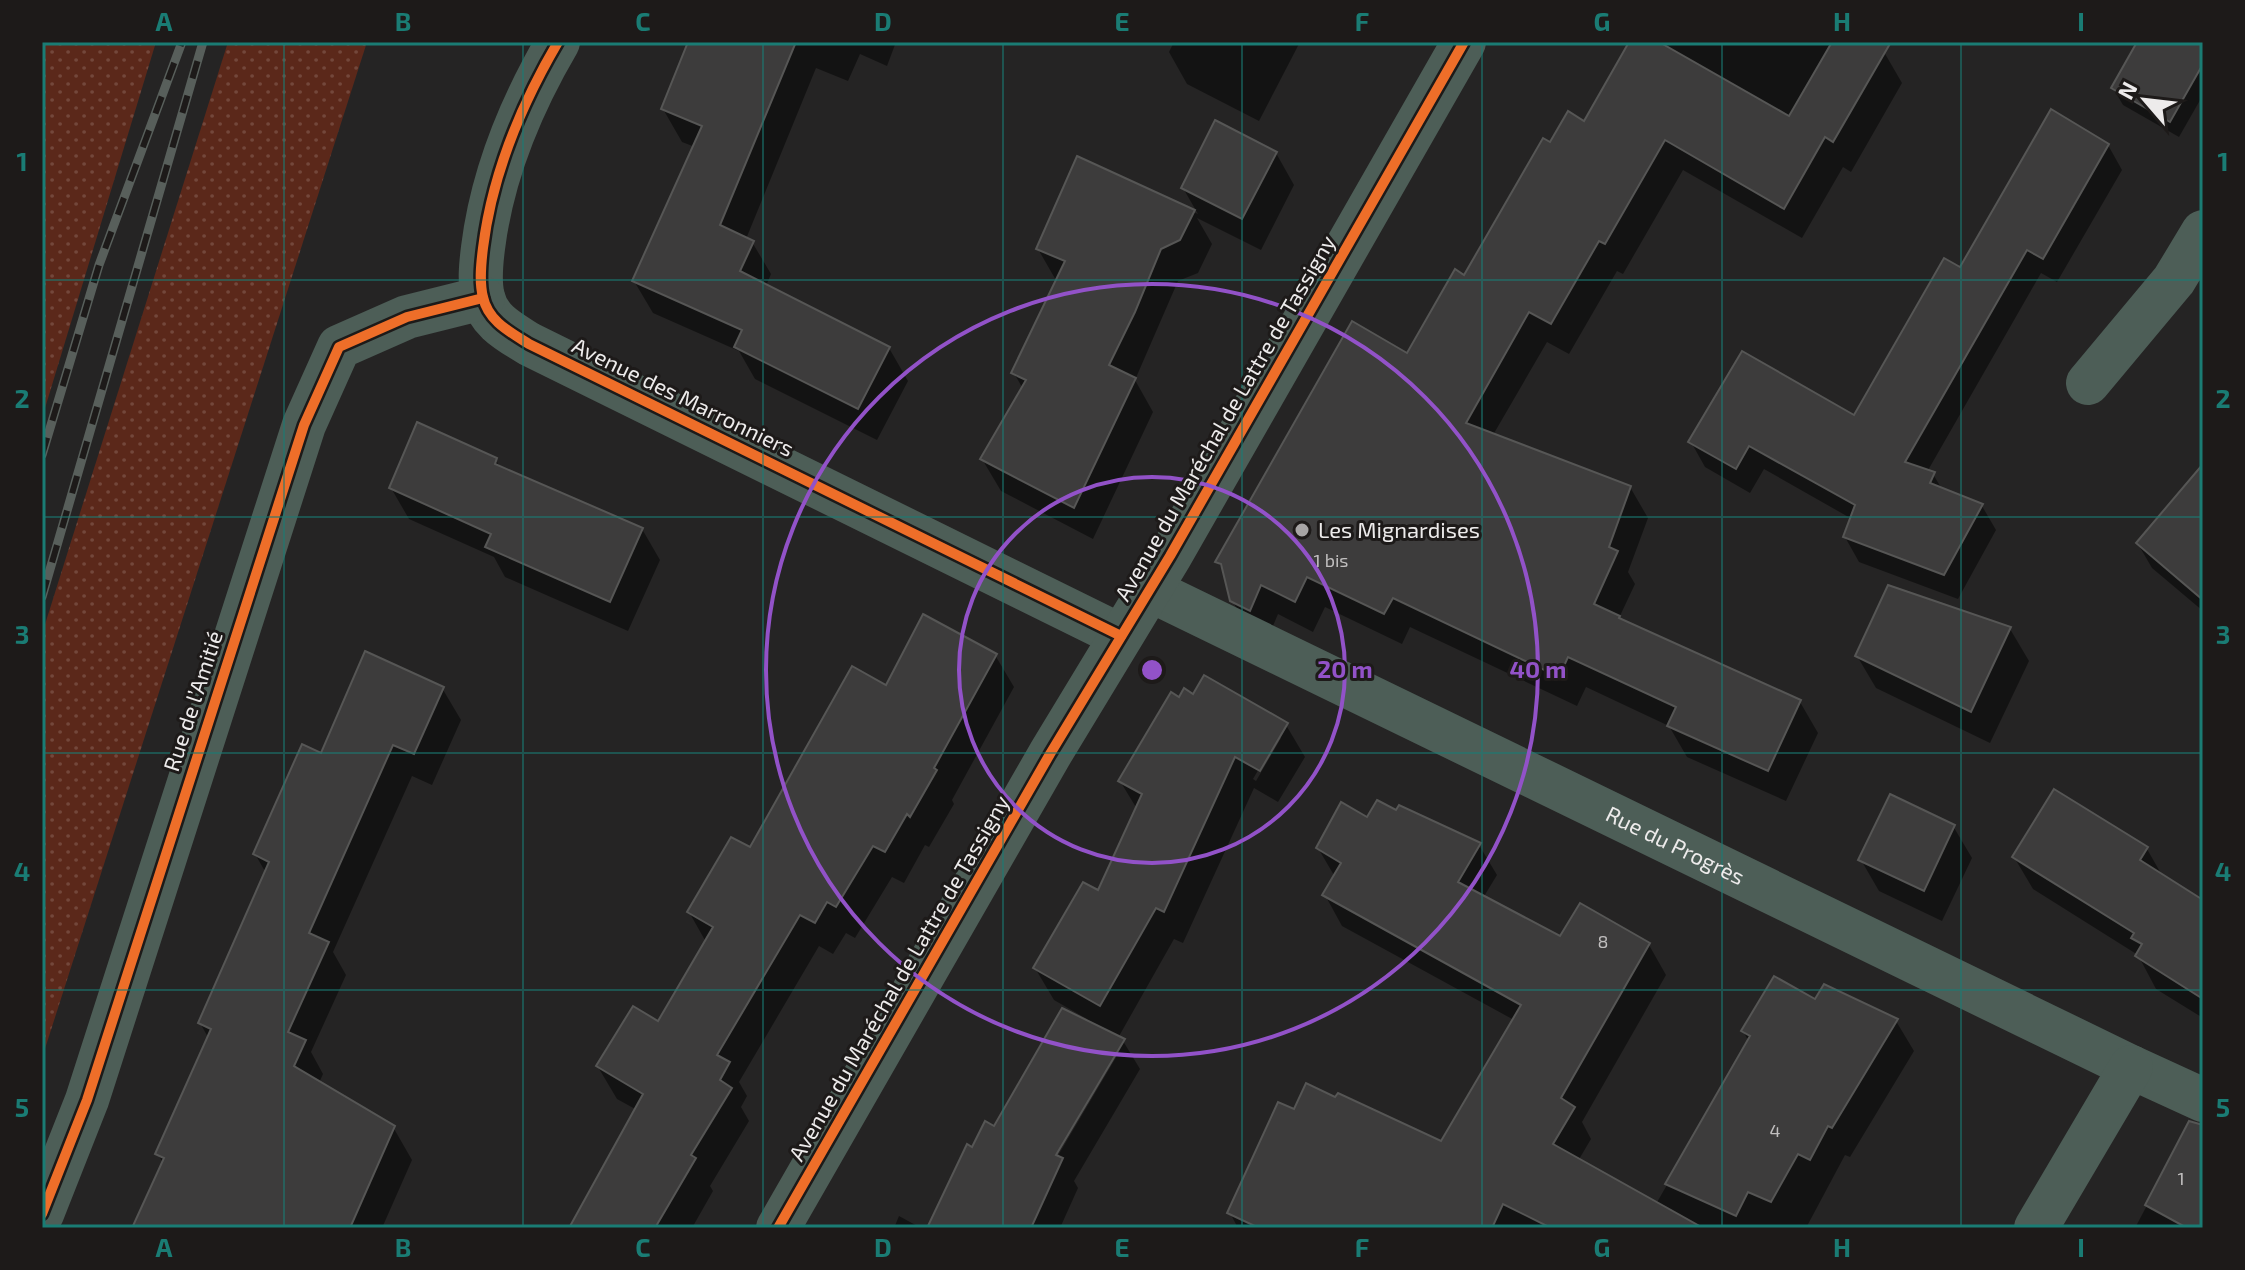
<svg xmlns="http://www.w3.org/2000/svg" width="2245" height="1270" font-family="'Exo 2',sans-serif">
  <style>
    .grass { fill: url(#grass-dots) }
    .shadow { fill: #0007; fill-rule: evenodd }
    .building { fill: #3d3c3c; stroke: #565655; stroke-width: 2 }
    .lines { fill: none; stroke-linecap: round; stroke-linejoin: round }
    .minor { stroke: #4d5e57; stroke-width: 44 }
    .rail-casing { stroke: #585f5b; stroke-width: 9 }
    .rail { stroke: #1d1a19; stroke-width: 6; stroke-dasharray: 18; stroke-linecap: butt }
    .cycleway-casing { stroke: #1d1a19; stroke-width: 15 }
    .cycleway { stroke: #ee6e29; stroke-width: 10 }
    .grid { fill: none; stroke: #1a7c74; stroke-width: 2; stroke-opacity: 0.55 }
    .ring { fill: none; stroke: #9252c8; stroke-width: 4 }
    .poi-dot { fill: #a7a5a5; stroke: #1d1a19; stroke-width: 3 }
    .labels { text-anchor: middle; stroke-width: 6; stroke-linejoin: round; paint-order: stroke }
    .number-label { font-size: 18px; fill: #c1bfbf }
    .street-label { font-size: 22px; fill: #edebeb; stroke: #1d1a19 }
    .poi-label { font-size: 22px; fill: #edebeb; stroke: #1d1a19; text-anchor: start }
    .centre { fill: #9252c8; stroke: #1d1a19; stroke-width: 4 }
    .ring-label { font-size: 24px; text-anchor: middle; font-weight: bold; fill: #9252c8; stroke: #1d1a19; stroke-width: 6; stroke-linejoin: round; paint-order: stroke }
    .neatline { fill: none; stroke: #1a7c74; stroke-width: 3 }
    .grid-label { font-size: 26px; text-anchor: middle; font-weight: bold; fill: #1a7c74 }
  </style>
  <defs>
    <pattern id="grass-dots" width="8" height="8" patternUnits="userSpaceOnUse" patternTransform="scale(2)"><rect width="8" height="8" fill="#5b281a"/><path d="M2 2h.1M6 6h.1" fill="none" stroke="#73473b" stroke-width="1.8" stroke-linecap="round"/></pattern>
  </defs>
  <rect width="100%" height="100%" fill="#252424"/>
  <!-- grass -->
  <g class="grass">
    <path d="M45 42H156L42 418V49Z"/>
    <path d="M228 42H367L42 1058V634Z"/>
  </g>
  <!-- shadow -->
  <g class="shadow">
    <path d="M690 42H896L887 66 860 54 848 81 816 68 746 239 752 242 771 274 766 286 889 348 908 381 877 440 755 379 739 351 653 313 634 281 695 147 682 142 663 109Z"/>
    <path d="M1174 42H1300L1259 121 1187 84 1169 52Z"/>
    <path d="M1631 42H1866L1884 52 1902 83 1851 172 1843 167 1802 238 1683 170 1623 274 1617 271 1569 354 1547 342 1493 435 1630 487 1648 518 1628 572 1635 584 1619 618 1800 702 1818 733 1786 801 1687 757 1669 726 1586 687 1577 706 1410 627 1402 644 1325 607 1313 632 1278 614 1267 640 1250 632 1232 600 1226 575 1218 562 1408 355 1465 277 1551 145 1585 124Z"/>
    <path d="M2140 42H2203V95L2179 137 2123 105 2113 88Z"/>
    <path d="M2108 145 2122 170 2057 282 2041 273 1927 472 1933 474 1943 491 1982 506 1996 530 1958 599 1859 562 1845 537 1852 519 1764 469 1750 493 1705 467 1691 442 1855 418 1961 270Z"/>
    <path d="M1276 153 1294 185 1261 250 1197 218 1212 244 1198 273 1178 281 1135 380 1153 412 1093 539 1001 491 982 459 1023 389 1014 373 1057 282 1038 249 1078 158 1198 214 1183 188Z"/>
    <path d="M496 460 501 469 642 529 660 560 628 631 505 577 494 557 409 519 391 488Z"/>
    <path d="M2203 467V611L2152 568 2138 544Z"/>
    <path d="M2010 629 2029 661 1990 743 1876 688 1857 656Z"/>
    <path d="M995 655 1014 687 952 800 954 804 929 847 925 845 904 883 892 877 855 938 846 933 833 954 819 946 739 1082 747 1096 741 1107 749 1121 710 1186 713 1191 692 1228H570L637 1110 617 1099 598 1067 658 1024 706 942 689 912 751 850 887 688Z"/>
    <path d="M442 688 461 720 432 785 412 776 333 952 346 975 311 1052 323 1074 319 1083 393 1127 412 1160 382 1228H134L163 1163 158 1154 209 1039 200 1023 266 873 255 854 322 755Z"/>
    <path d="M1194 696 1286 725 1305 757 1278 802 1254 788 1183 943 1174 939 1118 1038 1123 1041 1140 1069 1074 1181 1078 1188 1060 1228H930L973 1150 995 1128 1087 1019 1054 1000 1035 968 1099 892 1137 809 1120 781 1180 700ZM1277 738H1281L1256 781 1253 779ZM1113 1054H1118L1053 1164 1049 1162Z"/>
    <path d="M1367 819 1479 845 1497 875 1483 898 1561 939 1649 945 1666 975 1582 1122 1591 1139 1578 1161 1656 1204 1749 1042 1743 1031 1816 1002 1896 1021 1914 1051 1850 1157 1845 1155 1806 1228H1238L1230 1213 1295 1112 1442 1143 1514 1020 1342 926 1325 895 1335 877 1318 848Z"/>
    <path d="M1953 826 1972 858 1942 921 1879 891 1861 860Z"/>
    <path d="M2147 849 2163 877 2203 902V1018L2156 989 2138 955 2033 889 2014 857Z"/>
    <path d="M2180 1143 2203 1155V1228H2135Z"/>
    <path d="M899 1216 921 1228H894Z"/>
  </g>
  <!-- building -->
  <g class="building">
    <path d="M688 42H796L720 225 754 241 740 271 890 347 858 409 734 347 742 330 632 281 702 126 661 109Z"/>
    <path d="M1629 42H1659L1789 116 1832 42H1891L1833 142 1825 137 1784 209 1665 140 1605 244 1599 241 1551 324 1529 312 1466 423 1631 486 1609 547 1618 551 1594 604 1620 616 1619 618 1801 700 1768 771 1667 726 1676 707 1568 657 1559 677 1393 598 1384 614 1307 577 1295 602 1261 585 1250 611 1230 601 1221 564 1215 562 1352 321 1407 353 1455 269 1464 275 1543 138 1550 142 1568 111 1584 121Z"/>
    <path d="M2137 42H2203V64L2170 122 2111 88Z"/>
    <path d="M2051 109 2109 144 2043 259 2027 250 1905 462 1935 472 1930 483 1983 504 1944 575 1843 537 1855 505 1749 446 1736 469 1688 442 1742 351 1854 415 1944 258 1960 267Z"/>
    <path d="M1215 120 1277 152 1242 219 1181 188Z"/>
    <path d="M1077 156 1195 210 1180 240 1161 249 1135 312 1109 365 1136 378 1074 508 980 459 1026 380 1011 373 1065 261 1036 249Z"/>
    <path d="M417 422 497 458 495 464 643 528 610 602 485 547 491 534 389 488Z"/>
    <path d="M2203 464V600L2136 543Z"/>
    <path d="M1888 585 2011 627 1971 712 1855 656Z"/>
    <path d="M923 614 997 654 934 768 937 770 910 817 907 814 885 852 873 846 836 907 827 902 815 923 800 915 717 1055 730 1062 720 1080 732 1088 691 1155 696 1158 655 1228H569L643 1094 596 1066 633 1006 658 1021 713 927 687 912 731 837 750 847 852 666 886 685Z"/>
    <path d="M365 651 444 687 414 754 393 745 309 933 329 942 288 1032 306 1040 294 1066 395 1126 350 1228H132L164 1158 155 1154 211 1029 198 1023 269 862 253 854 302 744 321 753Z"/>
    <path d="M1204 675 1288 723 1260 771 1235 757 1164 912 1156 908 1100 1006 1033 968 1083 882 1098 890 1142 794 1118 781 1171 692 1179 697 1184 688 1193 694Z"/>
    <path d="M2054 789 2148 847 2140 860 2203 900V999L2135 956 2142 944 2131 938 2134 933 2012 857Z"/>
    <path d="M1890 794 1955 825 1924 891 1858 860Z"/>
    <path d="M1377 800 1396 810 1399 805 1481 843 1458 882 1560 936 1580 903 1650 943 1561 1098 1575 1107 1553 1144 1703 1228H1551L1503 1204 1492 1228H1259L1227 1213 1278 1102 1294 1109 1306 1083 1335 1097 1338 1093 1441 1141 1521 1005 1322 895 1341 863 1316 848 1341 802 1367 817Z"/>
    <path d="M1774 976 1815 999 1824 984 1898 1019 1832 1128 1828 1126 1810 1160 1798 1154 1771 1202 1748 1192 1736 1216 1665 1184 1750 1036 1741 1031Z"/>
    <path d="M1062 1008 1125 1039 1056 1155 1063 1158 1031 1228H927L967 1144 972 1147 985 1121 994 1126Z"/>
    <path d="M2189 1121 2203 1125V1228H2187L2145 1205Z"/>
  </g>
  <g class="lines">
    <!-- minor -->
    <g class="minor">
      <path d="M558 42C521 105 492 175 483 248 481 264 479 282 483 297 488 321 510 332 529 344L1121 636"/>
      <path d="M2088 383 2174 280 2203 232"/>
      <path id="s1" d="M1150 590 2131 1067 2203 1100"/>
      <path d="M42 1214 87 1100 304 425 339 347 407 317 483 298"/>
      <path d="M778 1228 1050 754 1170 556 1464 42"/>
      <path d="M2036 1228 2131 1067"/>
    </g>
    <defs>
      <g id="rail">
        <path d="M42 455 99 265 182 42"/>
        <path d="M42 597 203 42"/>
      </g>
    </defs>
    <!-- rail casing -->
    <use href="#rail" class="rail-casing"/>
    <!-- rail -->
    <use href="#rail" class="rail"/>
    <defs>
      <g id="cycleway">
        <path d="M558 42C521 105 492 175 483 248 481 264 479 282 483 297 488 321 510 332 529 344L1121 636"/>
        <path d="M42 1214 87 1100 304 425 339 347 407 317 483 298"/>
        <path d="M778 1228 1050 754 1170 556 1464 42"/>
      </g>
    </defs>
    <!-- cycleway casing -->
    <use href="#cycleway" class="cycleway-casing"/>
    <!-- cycleway -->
    <use href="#cycleway" class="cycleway"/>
  </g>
  <!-- grid -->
  <path class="grid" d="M284 42V1228M523 42V1228M763 42V1228M1003 42V1228M1242 42V1228M1482 42V1228M1722 42V1228M1961 42V1228M42 280H2203M42 517H2203M42 753H2203M42 990H2203"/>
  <!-- distance rings -->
  <g class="ring">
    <circle cx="1152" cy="670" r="193"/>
    <circle cx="1152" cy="670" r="386"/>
  </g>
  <!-- markers -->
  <circle class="poi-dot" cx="1302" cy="530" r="8"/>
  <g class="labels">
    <!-- number labels -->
    <g class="number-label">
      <text x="1331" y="567">1 bis</text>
      <text x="1603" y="948">8</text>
      <text x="1775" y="1137">4</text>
      <text x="2181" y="1185">1</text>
    </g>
    <!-- street labels -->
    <g class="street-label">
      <text transform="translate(683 397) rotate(26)" y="8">Avenue des Marronniers</text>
      <text transform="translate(1225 418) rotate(-60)" y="8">Avenue du Maréchal de Lattre de Tassigny</text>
      <text transform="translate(193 701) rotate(-72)" y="8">Rue de l’Amitié</text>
      <text dy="8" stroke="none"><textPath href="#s1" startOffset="584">Rue du Progrès</textPath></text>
      <text transform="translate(899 978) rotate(-60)" y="8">Avenue du Maréchal de Lattre de Tassigny</text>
    </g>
    <!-- poi labels -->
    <g class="poi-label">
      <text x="1318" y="538">Les Mignardises</text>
    </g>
  </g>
  <circle cx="1152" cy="670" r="12" class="centre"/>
  <g class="ring-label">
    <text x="1345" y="678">20 m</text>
    <text x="1538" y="678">40 m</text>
  </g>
  <!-- border -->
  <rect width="2245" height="1270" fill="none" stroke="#1d1a19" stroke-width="88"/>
  <!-- north arrow -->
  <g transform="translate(2145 100) rotate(298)" stroke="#1d1a19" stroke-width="6" paint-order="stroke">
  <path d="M0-6L14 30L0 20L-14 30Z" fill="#edebeb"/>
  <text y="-12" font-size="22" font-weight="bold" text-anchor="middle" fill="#edebeb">N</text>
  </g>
  <rect x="44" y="44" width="2157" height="1182" class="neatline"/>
  <g class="grid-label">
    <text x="164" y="31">A</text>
    <text x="403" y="31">B</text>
    <text x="643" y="31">C</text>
    <text x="883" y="31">D</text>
    <text x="1122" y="31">E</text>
    <text x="1362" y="31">F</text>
    <text x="1602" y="31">G</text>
    <text x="1842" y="31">H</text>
    <text x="2081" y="31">I</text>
    <text x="22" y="171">1</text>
    <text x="2223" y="171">1</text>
    <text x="22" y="408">2</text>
    <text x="2223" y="408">2</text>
    <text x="22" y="644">3</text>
    <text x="2223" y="644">3</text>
    <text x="22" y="881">4</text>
    <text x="2223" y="881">4</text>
    <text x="22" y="1117">5</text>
    <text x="2223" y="1117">5</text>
    <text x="164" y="1257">A</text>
    <text x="403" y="1257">B</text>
    <text x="643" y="1257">C</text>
    <text x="883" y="1257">D</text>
    <text x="1122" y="1257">E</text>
    <text x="1362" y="1257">F</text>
    <text x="1602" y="1257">G</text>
    <text x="1842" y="1257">H</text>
    <text x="2081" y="1257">I</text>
  </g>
</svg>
